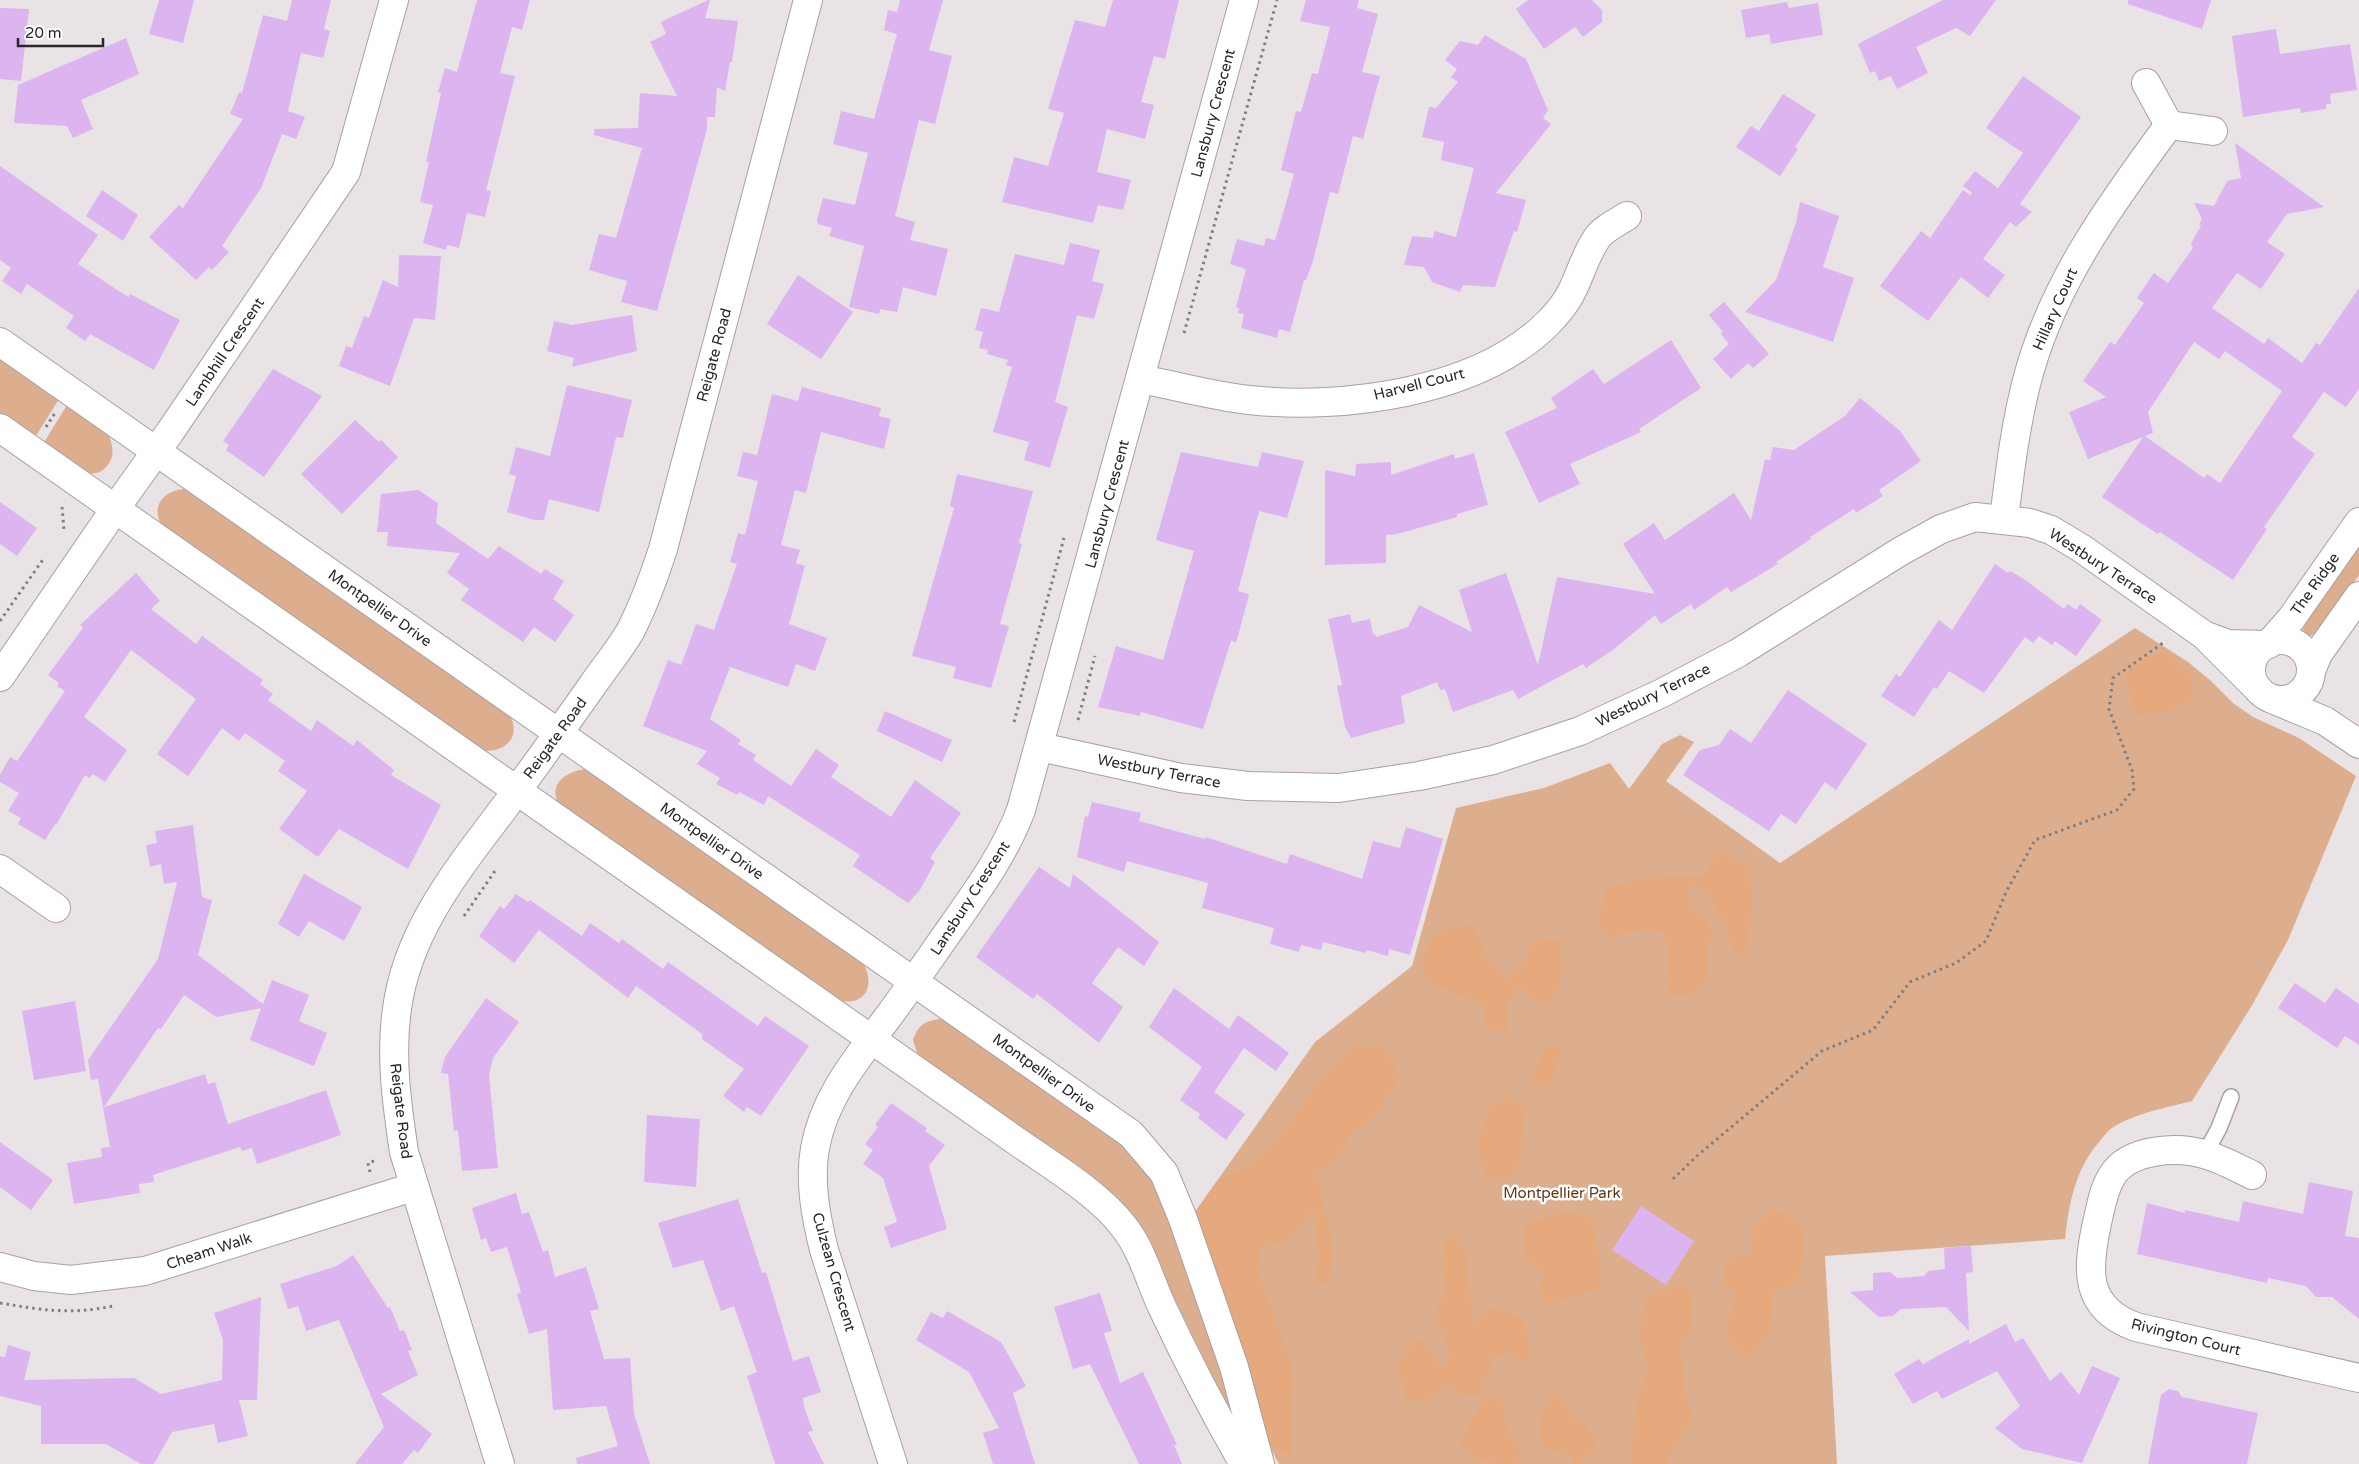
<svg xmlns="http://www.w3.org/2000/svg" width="2359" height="1464" font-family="'Varela Round',sans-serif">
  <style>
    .green { fill: #dcae8e }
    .forest { fill: #e5a97d }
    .building { fill: #dcb4f0; fill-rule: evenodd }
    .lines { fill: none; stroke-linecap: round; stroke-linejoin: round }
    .service-casing { stroke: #a7a1a4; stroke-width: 18 }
    .minor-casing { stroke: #a7a1a4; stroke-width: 30 }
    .tertiary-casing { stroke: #a7a1a4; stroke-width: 30 }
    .path { stroke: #817d7f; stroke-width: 3; stroke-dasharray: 2.5 4; stroke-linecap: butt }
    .service { stroke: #fff; stroke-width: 15 }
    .minor { stroke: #fff; stroke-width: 28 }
    .tertiary { stroke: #fff; stroke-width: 28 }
    .labels { text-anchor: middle; stroke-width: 5; stroke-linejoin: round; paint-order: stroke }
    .street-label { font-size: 15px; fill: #292728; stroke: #fff }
    .park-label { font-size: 15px; fill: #603817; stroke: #fff }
  </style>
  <rect width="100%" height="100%" fill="#e9e3e6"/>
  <!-- green -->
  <g class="green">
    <path d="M0 357 59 399 34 439 0 415Z"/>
    <path d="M67 405 109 436C113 446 115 457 107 466 89 488 58 455 43 444Z"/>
    <path d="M183 489 193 492 505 710C507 713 511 717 512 720 520 742 499 754 481 750L164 530C150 509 160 492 183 489Z"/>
    <path d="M2359 543V575L2321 629 2306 639 2301 636 2306 619Z"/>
    <path d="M2135 628 2188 662 2211 681 2233 703 2253 717 2299 738 2356 776 2288 940 2251 1007 2192 1101C2166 1108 2135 1113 2112 1128 2107 1131 2103 1138 2099 1142 2075 1170 2069 1204 2065 1239L1825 1256 1837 1464H1279L1270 1447 1195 1212 1315 1042 1412 966 1456 808 1544 788 1610 763 1629 789 1662 744 1680 735 1694 742 1666 781 1780 863Z"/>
    <path d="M586 769 862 961C877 985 865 1008 836 1000L560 806C546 785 566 771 586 769Z"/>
    <path d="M939 1019 947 1021 1124 1144 1162 1188 1207 1317 1236 1424 1149 1247 919 1059 913 1040C918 1026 924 1021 939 1019Z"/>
  </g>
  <!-- forest -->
  <g class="forest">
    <path d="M2164 653C2185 667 2197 675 2190 702L2165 713 2155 712 2136 716 2124 675 2147 657Z"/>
    <path d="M1718 851 1750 868 1752 900 1748 950 1733 953 1727 927 1708 894 1687 884 1690 906 1702 913 1713 934 1706 951 1709 974 1697 992 1673 997 1666 981 1670 960 1664 931 1642 930 1612 937 1597 925 1606 888 1642 878 1688 877 1704 874Z"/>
    <path d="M1473 924 1487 958 1506 981 1525 962 1532 938 1559 940 1562 977 1554 998 1537 1003 1521 986 1508 1004 1507 1031H1487L1483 1006C1465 996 1444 990 1426 979L1421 959 1437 932Z"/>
    <path d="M1548 1045 1561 1049 1550 1086H1539L1528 1080Z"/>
    <path d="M1352 1046 1385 1048 1400 1077 1374 1117 1351 1134 1333 1162 1317 1173 1333 1246 1329 1286 1315 1279 1319 1261 1313 1209 1291 1237 1262 1248 1257 1266 1293 1370 1291 1456 1270 1447 1195 1212 1217 1181 1243 1168 1273 1146 1311 1092Z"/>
    <path d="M1505 1096 1526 1107 1519 1166 1507 1179 1485 1176 1477 1143 1488 1110Z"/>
    <path d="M1774 1208 1799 1223 1805 1242 1798 1283 1774 1291 1769 1333 1745 1361 1726 1332 1736 1292 1722 1286 1726 1259 1750 1255 1754 1228Z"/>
    <path d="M1563 1211 1592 1218 1600 1257V1289L1550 1305 1537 1295 1544 1275 1525 1257 1524 1225Z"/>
    <path d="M1455 1232 1466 1254 1474 1326 1490 1308 1507 1311 1525 1321 1530 1357 1521 1361 1507 1352 1493 1358 1480 1395 1455 1394 1446 1383 1431 1398 1406 1401 1397 1366 1414 1339 1427 1344 1442 1368 1450 1359 1443 1334 1433 1313 1446 1293 1442 1268 1443 1242Z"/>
    <path d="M1683 1282 1693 1295 1690 1333 1679 1347 1683 1358 1684 1386 1692 1416 1666 1464H1631L1635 1407 1648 1368 1639 1337 1643 1307 1653 1290 1667 1291Z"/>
    <path d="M1552 1391 1567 1403 1572 1420 1587 1425 1597 1447 1587 1455 1581 1464H1573L1572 1457 1542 1446 1539 1420Z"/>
    <path d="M1489 1392 1502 1397 1507 1432 1520 1450 1517 1464C1490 1464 1478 1464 1460 1444L1470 1421Z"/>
  </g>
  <!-- building -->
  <g class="building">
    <path d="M159 0H194L183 43 149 34Z"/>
    <path d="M292 0H331L324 29 330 31 323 58 301 53 288 111 305 117 296 139 282 134 261 188 222 246 229 252 212 270 209 267 196 280 149 237 179 205 183 208 243 119 230 114 239 92 242 93 263 15 287 21Z"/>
    <path d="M477 0H530L522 30 512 27 500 73 515 76 486 190 491 191 485 217 467 213 459 248 447 245 446 250 423 243 433 205 420 202 429 162H426L441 93 438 92 445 68 457 72Z"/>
    <path d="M708 0H710L705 18 738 21 732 62H730L725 91 717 87 715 117H707V129L657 311 621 302 627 281 589 270 599 234 616 238 642 148 594 135V129L638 128 640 93 677 96 650 42 666 34 661 22Z"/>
    <path d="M900 0H943L929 50 952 56 935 124 919 120 895 216 915 222 910 240 948 249 936 296 903 287 897 312 880 309 879 314 849 307 864 246 829 236 832 228 818 224 817 220 823 198 855 205 868 153 833 144 841 111 874 119 897 34 884 30 888 10 897 12Z"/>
    <path d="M1113 0H1179L1165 59 1154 56 1141 102 1154 105 1145 139 1107 129 1097 172 1131 180 1123 210 1098 205 1093 223 1002 202 1014 157 1048 166 1064 113 1048 109 1075 20 1105 27Z"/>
    <path d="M1306 0H1359L1357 8 1378 14 1362 72 1380 76 1363 139 1353 136 1338 194 1330 192 1313 261 1306 280H1304L1290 332 1279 329 1277 338 1241 328 1244 314 1238 313 1239 308 1236 307 1246 269 1230 264 1237 239 1264 246 1266 238 1275 240 1282 217 1294 174 1281 170 1296 111 1301 112 1312 73 1318 74 1330 27 1300 21Z"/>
    <path d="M1528 0H1592L1602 10V22L1583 37 1575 27 1544 49 1516 9Z"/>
    <path d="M1943 0H1996L1970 36 1956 28 1916 47 1928 73 1897 89 1891 76 1879 81 1875 71 1870 73 1858 44Z"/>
    <path d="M2128 0H2211L2202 29 2128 4Z"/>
    <path d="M1787 2 1789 8 1818 3 1823 35 1771 44 1769 34 1746 38 1741 10Z"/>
    <path d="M0 8 29 9 21 81 0 79Z"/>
    <path d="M2276 29 2280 54 2350 44 2357 90 2330 94 2331 104H2326V109L2301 113 2300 108 2243 117 2232 36Z"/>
    <path d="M1485 35 1526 59 1548 110 1543 118 1551 124 1496 193 1526 200 1517 232 1514 231 1495 287 1463 285 1460 292 1432 282 1424 267 1404 265 1412 236 1433 238 1434 231 1456 237 1474 168 1441 160 1444 142 1422 137 1429 107 1436 108 1458 82 1451 77 1457 69 1445 60 1460 41 1478 45Z"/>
    <path d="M126 38 139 74 81 100 93 129 73 138 67 126 14 123 18 85Z"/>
    <path d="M2023 76 2081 117 2020 204 2032 212 2016 227 2010 222 1983 259 2005 275 1988 298 1961 277 1928 321 1880 286 1921 231 1930 238 1963 190 1970 195 1972 193 1963 186 1975 171 1998 188 2023 153 1986 128Z"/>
    <path d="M1783 94 1816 115 1795 147 1798 149 1780 176 1736 147 1751 126 1759 131Z"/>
    <path d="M2235 143 2324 207 2287 214 2267 242 2285 254 2261 289 2237 273 2212 308 2264 344 2268 338 2302 363 2316 343 2320 345 2359 288V389L2346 407 2324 392 2292 437 2315 454 2264 527 2267 529 2233 580 2160 532 2158 534 2144 525 2102 497 2143 437 2088 459 2069 412 2106 397 2083 381 2110 342 2115 345 2144 303 2137 298 2154 273 2168 283 2193 248 2191 243 2201 226 2199 224 2202 219 2194 203 2214 206 2227 181 2241 178ZM2194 342 2219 359 2225 351 2282 391 2220 483 2207 474 2204 478 2145 436 2153 433 2148 412Z"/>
    <path d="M0 166 98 235 78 264 128 297 130 294 180 320 154 370 90 334 85 341 66 328 74 316 27 284 21 294 2 281 11 268 0 260Z"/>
    <path d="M102 190 138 215 123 241 86 216Z"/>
    <path d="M1800 202 1839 216 1823 267 1854 278 1833 342 1745 312 1776 280 1796 223Z"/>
    <path d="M1070 243 1100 250 1092 281 1104 284 1094 319 1077 315 1055 402 1068 407 1050 468 1024 460 1029 442 993 432 1012 367 1006 365 1008 360 987 354 988 350 979 348 983 332 975 330 981 308 999 312 1015 254 1064 265Z"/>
    <path d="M399 255 441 256 435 320 414 318 390 386 339 366 346 346 352 348 364 316 369 318 383 280 398 287Z"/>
    <path d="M798 275 853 312 821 359 767 324Z"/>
    <path d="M1724 302 1769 354 1753 368 1748 363 1731 379 1713 359 1729 344 1721 334 1723 332 1709 315Z"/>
    <path d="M632 315 637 351 572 367 574 358 547 351 554 321 571 325Z"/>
    <path d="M1671 340 1701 388 1639 429 1641 432 1570 464 1580 484 1539 503 1505 432 1557 408 1551 398 1593 369 1604 384Z"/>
    <path d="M273 369 322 396 264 477 226 450 229 445 223 441Z"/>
    <path d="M567 385 632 400 623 438 616 437 599 512 549 499 544 520H534L507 512 516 476 509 474 516 447 550 456Z"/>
    <path d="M802 387 881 408 879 416 891 419 884 449 821 432 806 493 795 490 781 545 800 550 796 563 805 566 789 624 827 638 815 671 796 664 788 687 730 667 710 719 741 740 738 744 756 755 753 760 791 786 816 749 839 765 831 777 891 817 915 780 961 813 930 858 935 862 920 890 908 903 853 866 860 855 768 796 764 805 739 792 737 795 716 784 720 778 697 764 707 751 643 726 668 660 681 665 696 624 714 630 737 564 730 562 738 533 745 535 758 481 737 476 743 452 757 455 772 394 798 401Z"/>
    <path d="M1860 398 1900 431 1921 461 1879 490 1883 496 1856 513 1854 509 1810 537 1811 539 1776 562 1778 564 1731 592 1727 587 1694 610 1691 604 1661 624 1655 615 1614 649 1586 668 1583 664 1518 699 1513 690 1453 712 1445 689 1440 690 1437 682 1401 696 1405 723 1351 738 1345 727 1337 686 1342 685 1328 619 1350 614 1352 623 1370 619 1373 634H1375L1376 637 1408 627 1419 605 1472 632 1459 590 1506 573 1538 665 1557 577 1655 594 1623 544 1654 523 1665 540 1734 493 1751 520 1765 459 1770 460 1773 447 1794 450 1845 416Z"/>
    <path d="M355 420 379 442 381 440 398 457 342 514 301 474Z"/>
    <path d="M1181 452 1258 467 1262 452 1304 461 1287 518 1259 511 1238 591 1249 594 1240 629 1236 642 1231 641 1203 729 1141 712 1140 716 1098 707 1116 646 1163 660 1194 551 1156 540Z"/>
    <path d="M1474 453 1488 505 1457 514V517L1397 534 1386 535V563L1325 565V470L1355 476 1356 464 1391 462V475L1454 454 1455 459Z"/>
    <path d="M957 474 1033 491 1019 543 1022 544 1000 624 1009 626 991 688 953 678 956 667 912 656 954 508 950 506Z"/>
    <path d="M418 490 438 503 436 523 488 559 499 546 541 574 545 569 564 581 553 599 574 615 555 642 534 627 523 642 461 600 469 589 447 573 460 553 387 546 388 532H377L381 494Z"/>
    <path d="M0 502 37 528 17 556 0 544Z"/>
    <path d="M1995 564 2008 573 2010 571 2024 579 2064 609 2068 604 2076 610 2080 604 2102 620 2076 656 2055 641 2052 645 2039 636 2033 643 2025 637 1984 693 1949 671 1937 689 1934 687 1914 717 1881 696 1896 674 1900 677 1939 620 1952 630Z"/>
    <path d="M136 573 160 601 151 609 196 644 202 636 263 680 260 684 273 694 268 700 311 731 317 720 353 746 357 740 394 770 391 775 441 805 408 869 339 829 318 857 279 829 307 791 278 771 285 761 245 733 239 741 222 728 188 776 157 754 196 699 131 650 84 717 127 750 105 782 93 774 89 778 85 775 56 825 55 824 45 840 18 824 21 818 8 811 19 793 0 782V775L10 757 17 761 65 691 57 686 59 683 48 675 83 628 80 625Z"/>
    <path d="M1788 690 1867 744 1836 790 1825 782 1796 824 1781 814 1769 831 1683 775 1700 750 1719 745 1730 729 1751 743Z"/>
    <path d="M885 711 952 740 942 762 877 731Z"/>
    <path d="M1092 802 1141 813 1139 821 1205 839 1206 837 1287 864 1290 854 1362 879 1373 841 1400 848 1406 827 1443 839 1410 955 1389 949 1388 956 1367 950 1366 953 1323 942 1321 950 1301 945 1299 952 1270 944 1274 928 1202 908 1208 883 1127 861 1124 872 1077 857 1085 816 1088 817Z"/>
    <path d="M193 825 202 897 212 900 198 955 263 1004 272 980 309 995 299 1021 327 1033 314 1066 250 1040 261 1008 216 1017 184 995 161 1029 158 1028 104 1107 205 1074 208 1084 215 1082 228 1124 326 1090 341 1135 257 1164 252 1148 242 1151 240 1147 153 1175 154 1182 139 1184 140 1193 74 1204 67 1163 102 1157 101 1148 110 1147 98 1079 91 1080 88 1060 158 959 177 882 164 884 161 864 150 867 146 845 157 843 155 831Z"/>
    <path d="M1039 867 1070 888 1073 874 1159 942 1144 966 1118 947 1092 983 1123 1007 1099 1043 1037 994 1033 999 976 957Z"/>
    <path d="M304 874 362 907 344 941 309 921 299 937 278 924Z"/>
    <path d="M516 894 528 902 530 900 582 936 590 923 619 943 622 939 663 969 668 962 758 1026 765 1016 809 1046 761 1116 747 1107 744 1112 723 1096 744 1069 702 1039V1034L636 986 628 998 539 930 514 963 479 936 500 906 504 909Z"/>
    <path d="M2295 983 2325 1003 2336 988 2359 1004V1045L2345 1036 2337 1048 2278 1008Z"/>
    <path d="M1174 988 1229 1029 1238 1015 1289 1053 1276 1071 1244 1048 1214 1092 1245 1114 1226 1140 1198 1118 1200 1114 1180 1100 1202 1067 1149 1027Z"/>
    <path d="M486 998 519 1022 493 1058 489 1075 498 1168 462 1171 458 1130 454 1131 448 1074 441 1073 445 1057Z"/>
    <path d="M75 1001 86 1071 34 1080 22 1011Z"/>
    <path d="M891 1103 927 1128 925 1131 945 1145 929 1166 947 1229 891 1248 884 1227 897 1222 883 1178 863 1164 873 1150 865 1144 878 1127 875 1125Z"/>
    <path d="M647 1115 700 1119 696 1187 644 1182Z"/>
    <path d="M0 1142 53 1180 31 1210 0 1187Z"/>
    <path d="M2309 1182 2353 1191 2345 1236 2359 1238V1319L2332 1297H2316L2306 1286 2268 1278 2267 1283 2137 1254 2147 1203 2185 1213V1210L2239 1222 2243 1201 2303 1214Z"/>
    <path d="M516 1193 522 1214 529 1212 543 1252 548 1250 555 1277 586 1267 599 1309 590 1311 604 1359 630 1358 634 1414 650 1464H577L576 1458 618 1446 606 1406 553 1410 547 1329 529 1334 517 1294 521 1292 507 1247 491 1252 486 1238 481 1240 472 1208Z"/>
    <path d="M738 1199 762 1273 766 1272 793 1361 809 1356 821 1392 803 1398 804 1407 813 1431 808 1432 824 1464H775L747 1376 757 1372 734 1306 721 1311 703 1260 673 1268 658 1223Z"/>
    <path d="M1641 1206 1694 1241 1666 1285 1612 1250Z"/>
    <path d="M1971 1246 1973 1272 1966 1273 1969 1331 1946 1307 1901 1309 1893 1316 1879 1317 1850 1292 1873 1290V1273L1890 1272 1897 1278 1924 1276 1928 1271 1945 1269 1944 1248Z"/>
    <path d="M353 1255 388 1308 390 1307 400 1331 404 1330 412 1350 408 1351 418 1375 381 1394 432 1434 418 1453 414 1450 402 1464H355L384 1427 339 1320 306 1331 298 1306 288 1309 280 1284 337 1266Z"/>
    <path d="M1100 1293 1112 1331 1104 1333 1120 1383 1143 1372 1177 1445H1174L1182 1464H1139L1090 1364 1073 1369 1054 1307Z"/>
    <path d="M261 1297 257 1400H239L248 1436 218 1443 214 1424 172 1432 154 1464H141L106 1444H41V1406L0 1396V1356L5 1357 8 1345 31 1352 24 1380 134 1378 161 1394 222 1380 223 1340 214 1313Z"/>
    <path d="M947 1311 1001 1342 1026 1386 1013 1393 1035 1464H993L983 1433 999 1428 969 1372 916 1340 931 1312 943 1318Z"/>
    <path d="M2006 1324 2015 1342 2023 1338 2050 1381 2061 1372 2079 1395 2092 1366 2120 1378 2082 1463 2022 1449 1995 1428 2020 1406 1997 1371 1942 1399 1937 1391 1913 1404 1894 1374 1919 1359 1923 1364 1969 1339V1344Z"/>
    <path d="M2169 1389 2178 1391 2182 1397 2258 1413 2247 1464H2148L2161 1395Z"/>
  </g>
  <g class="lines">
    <defs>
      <path id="service" d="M2205 1154 2219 1128 2231 1097"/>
      <g id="minor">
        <path d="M2146 83 2169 125"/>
        <path d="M2169 125 2213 131"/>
        <path d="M0 342 1131 1134 1164 1173 1183 1219 1234 1367 1260 1464"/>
        <path d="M1141 379C1177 386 1212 396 1249 400 1343 410 1478 393 1548 323 1558 313 1567 302 1573 289 1581 272 1586 254 1597 238 1603 229 1618 222 1627 216"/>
        <path d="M0 428 1005 1133C1042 1160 1097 1191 1124 1227 1143 1251 1150 1282 1163 1309 1188 1362 1215 1414 1244 1464"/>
        <path d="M2004 519C2010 470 2016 420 2029 373 2055 280 2112 202 2169 125"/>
        <path d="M2208 639 2260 691"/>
        <path d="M0 677 115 509 170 432 346 172 394 0"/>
        <path d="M1040 747 1181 778 1248 786 1339 788 1419 776 1493 760 1580 731 1662 693 1738 653 1901 551 1941 529 1975 517 2030 523 2051 530 2081 548 2204 635 2228 644 2266 645"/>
        <path d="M0 869 56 908"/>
        <path d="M2252 1175C2238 1168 2223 1160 2207 1155 2179 1146 2129 1148 2112 1176 2103 1190 2101 1207 2097 1223 2087 1269 2083 1308 2136 1327L2359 1378"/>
        <path d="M0 1267 34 1276 71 1280 145 1271 413 1187"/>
        <path d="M500 1464 404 1152C397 1105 390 1057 397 1009 407 931 458 869 504 808 534 768 563 727 592 686 605 667 620 649 631 630 644 604 654 577 663 549L808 0"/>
        <path d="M893 1464 824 1250C816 1217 809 1182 815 1148 825 1095 857 1059 888 1017 911 986 932 955 954 924 980 887 1005 852 1021 810L1244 0"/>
      </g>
      <g id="tertiary">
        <circle cx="2281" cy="670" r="30"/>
        <path d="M2269 644 2291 619 2359 522"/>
        <path d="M2311 671 2318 654 2359 596"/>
        <path d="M2272 699 2325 721 2359 744"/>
      </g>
    </defs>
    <!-- service casing -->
    <use href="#service" class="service-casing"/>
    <!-- minor casing -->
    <use href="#minor" class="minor-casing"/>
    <!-- tertiary casing -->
    <use href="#tertiary" class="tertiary-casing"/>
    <!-- path -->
    <g class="path">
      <path d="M1184 333 1277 0"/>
      <path d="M46 427 55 413"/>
      <path d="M62 507 64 530 62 532"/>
      <path d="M0 621 44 558"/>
      <path d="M1078 720 1095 656"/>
      <path d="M1014 722 1064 538"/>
      <path d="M464 916 497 868"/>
      <path d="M370 1172 368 1163 377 1160"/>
      <path d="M1673 1179 1698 1155 1822 1051 1873 1030 1910 982 1956 963 1986 941 2006 892 2035 840 2117 810 2134 789 2132 770 2109 709 2113 678 2163 643"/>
      <path d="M0 1303C42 1310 70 1315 113 1306"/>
    </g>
    <!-- service -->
    <use href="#service" class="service"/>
    <!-- minor -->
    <use href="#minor" class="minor"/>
    <!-- tertiary -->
    <use href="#tertiary" class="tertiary"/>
  </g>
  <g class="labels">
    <!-- street labels -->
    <g class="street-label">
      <text transform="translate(1213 113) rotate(-75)" y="5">Lansbury Crescent</text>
      <text transform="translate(2055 309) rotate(-66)" y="5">Hillary Court</text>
      <text transform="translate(225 352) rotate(-56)" y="5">Lambhill Crescent</text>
      <text transform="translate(714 355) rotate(-75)" y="5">Reigate Road</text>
      <text transform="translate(1419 384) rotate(-14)" y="5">Harvell Court</text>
      <text transform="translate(1107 504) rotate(-75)" y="5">Lansbury Crescent</text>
      <text transform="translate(2103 566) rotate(33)" y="5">Westbury Terrace</text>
      <text transform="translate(2315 584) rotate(-55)" y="5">The Ridge</text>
      <text transform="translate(380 608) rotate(35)" y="5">Montpellier Drive</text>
      <text transform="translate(1653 695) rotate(-26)" y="5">Westbury Terrace</text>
      <text transform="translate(555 738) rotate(-54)" y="5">Reigate Road</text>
      <text transform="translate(1159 771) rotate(11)" y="5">Westbury Terrace</text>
      <text transform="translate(712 841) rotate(35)" y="5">Montpellier Drive</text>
      <text transform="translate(970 898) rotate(-57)" y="5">Lansbury Crescent</text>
      <text transform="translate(1044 1073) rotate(36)" y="5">Montpellier Drive</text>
      <text transform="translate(401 1111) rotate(83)" y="5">Reigate Road</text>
      <text transform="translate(209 1251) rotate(-18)" y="5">Cheam Walk</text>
      <text transform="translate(834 1272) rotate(74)" y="5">Culzean Crescent</text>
      <text transform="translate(2186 1337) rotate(14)" y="5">Rivington Court</text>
    </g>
    <!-- park labels -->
    <g class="park-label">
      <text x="1562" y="1198">Montpellier Park</text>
    </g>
  </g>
  <!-- scale -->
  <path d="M18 38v8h85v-8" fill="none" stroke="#292728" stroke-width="2.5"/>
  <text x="25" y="38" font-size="15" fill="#292728" stroke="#ffffff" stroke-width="4" paint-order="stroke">20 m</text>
</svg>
